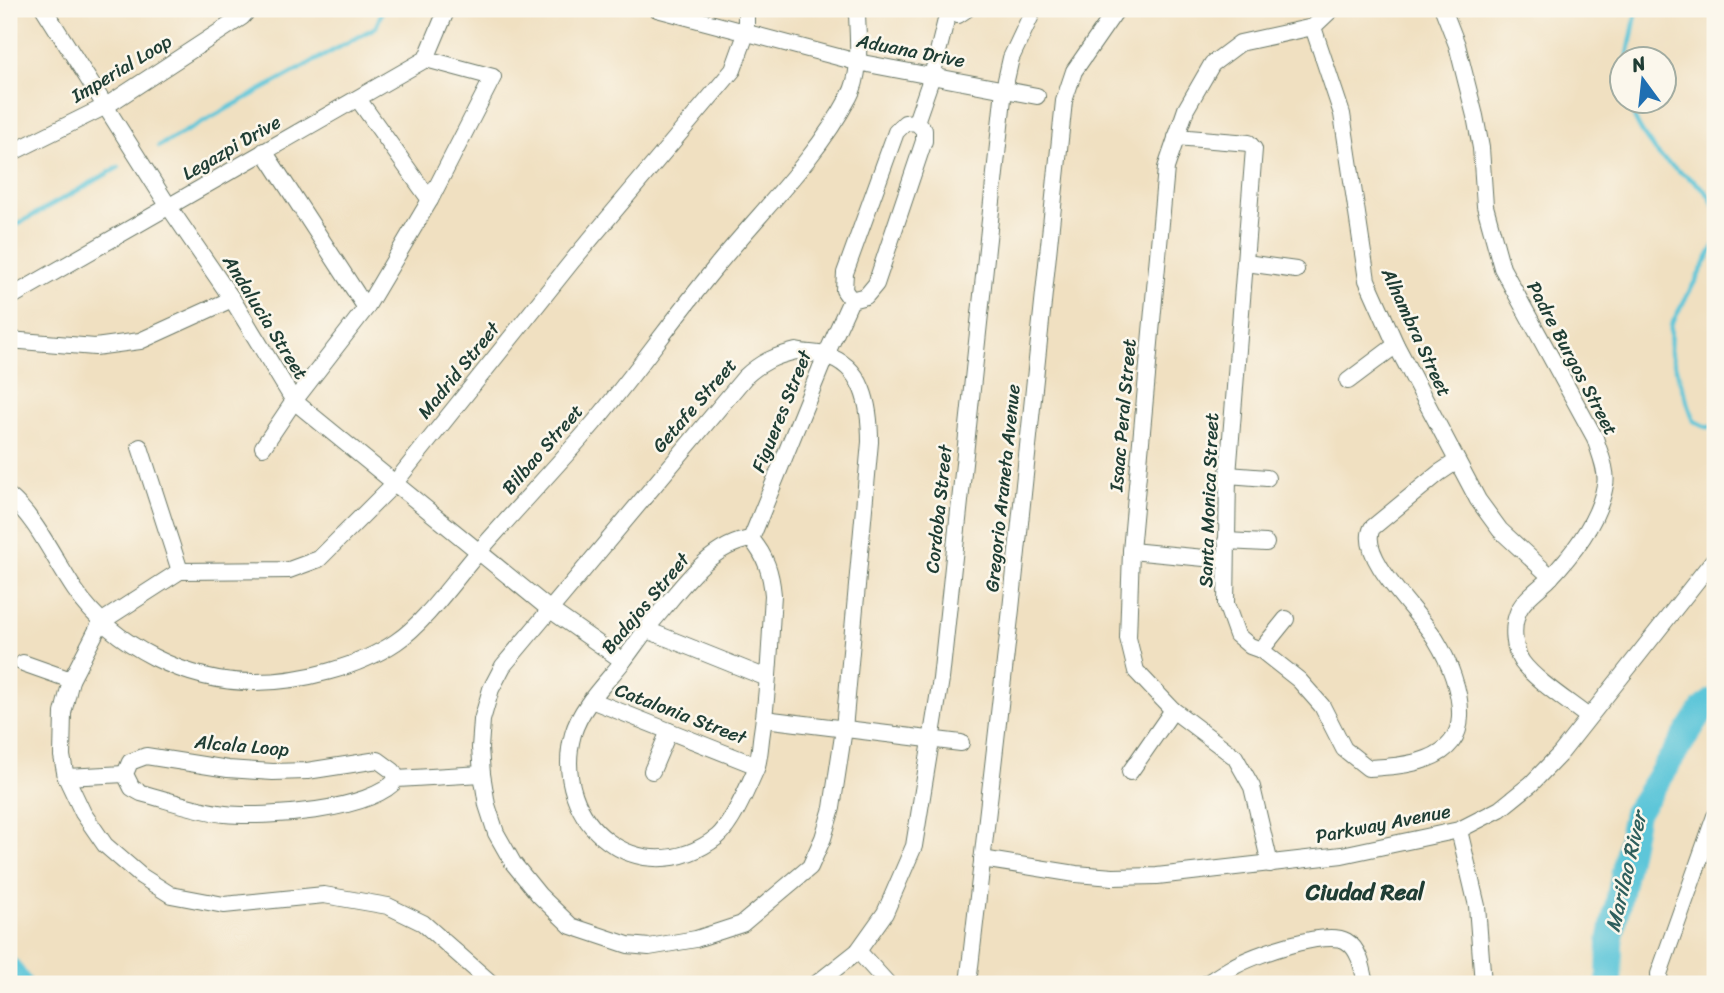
<svg xmlns="http://www.w3.org/2000/svg" width="1724" height="993" font-family="Sriracha,sans-serif">
  <style>
    .lines { fill: none; stroke-linecap: round; stroke-linejoin: round }
    .stream { stroke: #5dc6d9; stroke-width: 4.5 }
    .river { stroke: #5dc6d9; stroke-width: 26 }
    .street-casing { stroke: #687665; stroke-width: 18 }
    .street { stroke: #fff; stroke-width: 16 }
    .labels { text-anchor: middle; stroke-width: 5; stroke-linejoin: round; paint-order: stroke }
    .street-label { font-size: 19px; fill: #1f3d34; stroke: #fbf7ec }
    .water-label { font-size: 21px; font-style: italic; fill: #2e5f5d; stroke: #fbf7ec }
    .quarter-label { font-size: 23px; font-weight: bold; fill: #1f3d34; stroke: #fbf7ec }
  </style>
  <rect width="100%" height="100%" fill="#fbf7ec"/>
  <filter id="ink" filterUnits="userSpaceOnUse"><feTurbulence type="fractalNoise" baseFrequency=".0143" numOctaves="2"/><feDisplacementMap in="SourceGraphic" scale="14" xChannelSelector="R" yChannelSelector="G"/><feConvolveMatrix kernelMatrix="1 2 1 2 8 2 1 2 1" color-interpolation-filters="sRGB"/></filter>
  <filter id="wash" filterUnits="userSpaceOnUse"><feTurbulence type="fractalNoise" baseFrequency=".00686" numOctaves="4" result="noise"/><feDisplacementMap in="SourceGraphic" scale="28" xChannelSelector="R" yChannelSelector="G"/><feGaussianBlur stdDeviation="1.57" result="paint"/><feColorMatrix in="noise" values="0 0 0 0 0 0 0 0 0 0 0 0 0 0 0 0 0 1.4 0 .05"/><feComposite in="paint" operator="in"/></filter>
  <g filter="url(#wash)">
    <rect width="100%" height="100%" fill="#f0e0c1"/>
    <g class="lines">
      <!-- stream -->
      <g class="stream">
        <path d="M1627 60 1637 9"/>
        <path d="M1630 102C1633 121 1646 140 1659 155 1676 174 1707 181 1715 208"/>
        <path d="M159 146 376 27 383 9"/>
        <path d="M9 229 119 167"/>
        <path d="M1715 245 1671 325 1670 351 1694 421 1706 427H1715"/>
      </g>
      <!-- river -->
      <g class="river">
        <path d="M9 970 19 984"/>
        <path d="M1609 984 1610 942 1636 813 1703 709 1715 700"/>
      </g>
    </g>
  </g>
  <g filter="url(#ink)">
    <g class="lines">
      <defs>
        <g id="street">
          <path d="M44 9 169 207 232 299 294 401 549 609 623 661"/>
          <path d="M657 9 857 62 1037 96"/>
          <path d="M942 9 958 15 967 9"/>
          <path d="M1443 9 1457 45 1475 116 1481 148 1485 206 1502 268 1595 438C1599 452 1608 471 1605 485 1599 520 1572 555 1548 580 1537 590 1521 601 1517 615 1512 629 1514 650 1522 662 1535 680 1569 702 1588 717"/>
          <path d="M1313 27 1342 114 1367 280 1396 345 1478 500 1500 530 1551 577"/>
          <path d="M358 99 430 200"/>
          <path d="M916 122 924 130V141L876 284 866 296 851 300 844 290 845 273 896 132 905 123Z"/>
          <path d="M916 122 932 76 948 12"/>
          <path d="M1176 137 1249 143 1254 149 1228 475 1226 604 1237 635 1250 646 1261 650 1299 680 1322 706 1344 749 1368 768C1403 766 1459 763 1460 716 1461 692 1449 661 1436 640 1421 614 1357 557 1372 528L1439 473 1457 461"/>
          <path d="M264 151 366 308"/>
          <path d="M9 154 106 106 242 17 249 9"/>
          <path d="M1246 263 1296 270"/>
          <path d="M9 298 426 59 447 9"/>
          <path d="M9 340 95 347 140 341 232 299"/>
          <path d="M796 351C805 353 815 353 824 355 864 365 870 407 870 442L844 729 832 808 823 838 810 867 742 924 696 939 649 947 628 945 571 926 539 895 513 863 496 833 487 805 482 774 480 748 482 720 491 689 503 666 745 377C761 362 775 356 796 351Z"/>
          <path d="M1348 381 1396 345"/>
          <path d="M140 447 180 571"/>
          <path d="M263 447 294 401 366 308 430 200 493 77 426 59"/>
          <path d="M1228 475 1267 478"/>
          <path d="M9 496C36 518 55 561 75 590 113 646 188 683 256 682 301 682 359 667 396 642 427 621 457 576 482 548 519 506 557 466 593 424 636 373 673 319 715 268 760 212 815 161 849 97 863 72 857 36 857 9"/>
          <path d="M751 539C766 556 771 573 773 595 770 640 769 687 762 732 760 744 760 758 756 769 748 787 732 825 717 837 640 896 549 822 573 734 581 706 606 683 624 660 633 648 642 635 652 622 679 591 708 545 751 539Z"/>
          <path d="M751 539 826 355 851 300"/>
          <path d="M1226 541 1266 543"/>
          <path d="M1131 551 1225 560"/>
          <path d="M647 630 767 678"/>
          <path d="M1261 650 1286 619"/>
          <path d="M23 663 71 680"/>
          <path d="M591 700 757 766"/>
          <path d="M764 719 961 743"/>
          <path d="M652 771 669 731"/>
          <path d="M1130 772 1173 710"/>
          <path d="M66 777 125 774"/>
          <path d="M397 779 393 771 378 760 307 771 273 772 228 769 146 756 130 762 125 774 132 788 141 793C168 800 197 811 225 814 265 818 372 811 397 779L482 774"/>
          <path d="M1459 830 1477 906 1483 984"/>
          <path d="M982 859 1076 874 1113 877 1157 876 1342 855 1459 830 1500 809 1531 784 1560 754 1715 558"/>
          <path d="M1270 864 1252 787 1235 757 1173 710 1136 671 1128 638 1131 551 1166 168 1186 109 1212 64 1240 43 1313 27 1332 9"/>
          <path d="M858 951 888 984"/>
          <path d="M492 984 423 923 388 906 324 895 224 905 171 895 141 876 105 845 83 813 66 777 62 756 63 713 71 680 101 622 180 571 289 570 319 559 394 484 573 260 733 70 746 34V9"/>
          <path d="M816 984 858 951 885 913 914 846 941 679 1004 89 1011 58 1034 9"/>
          <path d="M968 984 1011 609 1064 101 1074 71 1117 9"/>
          <path d="M1206 984C1215 978 1224 972 1233 967 1253 955 1326 929 1346 941 1360 949 1363 970 1366 984"/>
          <path d="M1660 984 1659 974 1715 816"/>
        </g>
      </defs>
      <!-- street casing -->
      <use href="#street" class="street-casing"/>
      <!-- street -->
      <use href="#street" class="street"/>
    </g>
  </g>
  <g class="labels">
    <!-- street labels -->
    <g class="street-label">
      <text transform="translate(911 50) rotate(11)" y="7">Aduana Drive</text>
      <text transform="translate(121 68) rotate(-31)" y="7">Imperial Loop</text>
      <text transform="translate(231 147) rotate(-30)" y="7">Legazpi Drive</text>
      <text transform="translate(266 317) rotate(58)" y="7">Andalucia Street</text>
      <text transform="translate(1417 332) rotate(65)" y="7">Alhambra Street</text>
      <text transform="translate(1573 358) rotate(62)" y="7">Padre Burgos Street</text>
      <text transform="translate(458 370) rotate(-51)" y="7">Madrid Street</text>
      <text transform="translate(694 405) rotate(-49)" y="7">Getafe Street</text>
      <text transform="translate(781 411) rotate(-68)" y="7">Figueres Street</text>
      <text transform="translate(1122 415) rotate(-85)" y="7">Isaac Peral Street</text>
      <text transform="translate(542 449) rotate(-49)" y="7">Bilbao Street</text>
      <text transform="translate(1002 488) rotate(-84)" y="7">Gregorio Araneta Avenue</text>
      <text transform="translate(1208 500) rotate(-88)" y="7">Santa Monica Street</text>
      <text transform="translate(938 509) rotate(-84)" y="7">Cordoba Street</text>
      <text transform="translate(645 603) rotate(-50)" y="7">Badajos Street</text>
      <text transform="translate(681 713) rotate(21)" y="7">Catalonia Street</text>
      <text transform="translate(242 745) rotate(5)" y="7">Alcala Loop</text>
      <text transform="translate(1383 823) rotate(-11)" y="7">Parkway Avenue</text>
    </g>
    <!-- water labels -->
    <g class="water-label">
      <text transform="translate(1626 872) rotate(-77)" y="7">Marilao River</text>
    </g>
    <!-- quarter labels -->
    <g class="quarter-label">
      <text x="1365" y="900">Ciudad Real</text>
    </g>
  </g>
  <!-- margin -->
  <rect width="1724" height="993" fill="none" stroke="#fbf7ec" stroke-width="35"/>
  <!-- north arrow -->
  <g transform="translate(1643 80) rotate(345)"><circle r="33" fill="#fbf7ec" stroke="#a3ada2" stroke-width="2"/>
  <path d="M0-5L12 26L0 18L-12 26Z" fill="#1f6fb2"/>
  <text y="-10" font-size="19" font-weight="bold" text-anchor="middle" fill="#1f3d34">N</text>
  </g>
</svg>
